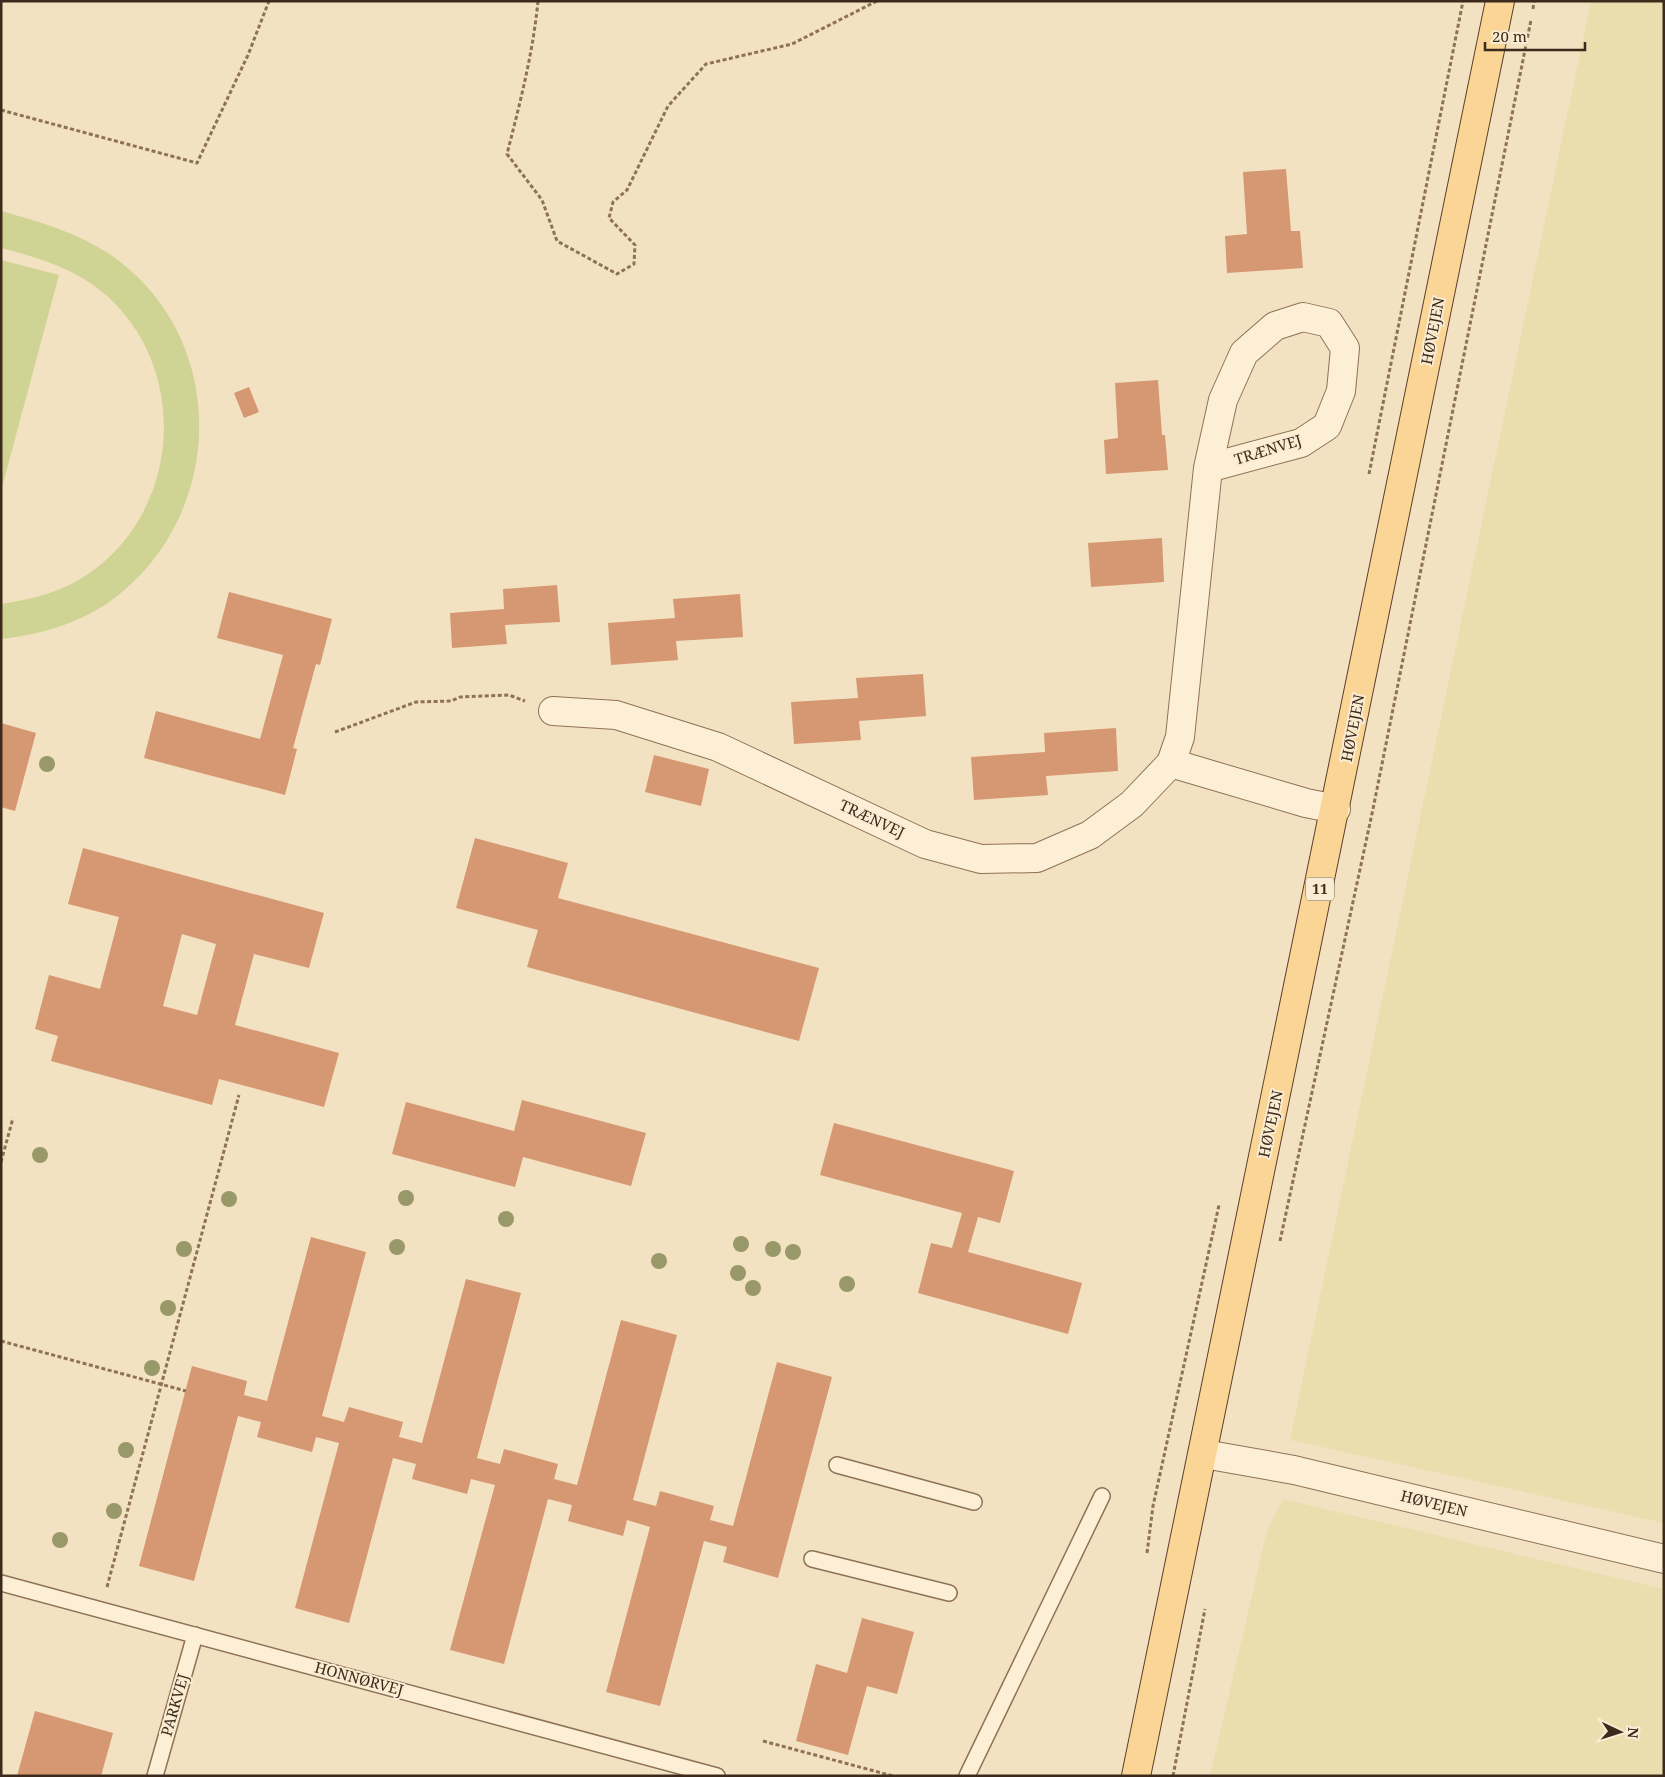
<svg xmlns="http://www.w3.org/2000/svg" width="1665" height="1777" font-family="'Noto Serif',serif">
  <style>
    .farmland { fill: #eaddae }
    .green { fill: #cfd394 }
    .building { fill: #d69773; fill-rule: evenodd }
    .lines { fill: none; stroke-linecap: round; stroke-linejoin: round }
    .service-casing { stroke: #8f7156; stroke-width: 18 }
    .minor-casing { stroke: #8f7156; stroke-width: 30 }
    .primary-casing { stroke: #5c3f2b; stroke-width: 30 }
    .path { stroke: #8f7156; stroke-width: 3; stroke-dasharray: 4 2.5; stroke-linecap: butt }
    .service { stroke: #fdefd6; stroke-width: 15 }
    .minor { stroke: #fdefd6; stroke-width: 28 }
    .primary { stroke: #fad595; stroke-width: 28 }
    .tree { fill: #999868 }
    .labels { text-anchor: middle; stroke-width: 4; stroke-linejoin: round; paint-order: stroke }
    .shield { fill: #f9ecd2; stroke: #756453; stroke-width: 1 }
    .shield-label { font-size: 14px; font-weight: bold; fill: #3d2a1c }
    .street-label { font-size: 15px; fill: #3d2a1c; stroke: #f9ecd2 }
  </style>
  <rect width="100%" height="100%" fill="#f3e2c1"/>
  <!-- farmland -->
  <g class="farmland">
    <path d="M1591 1H1664V1523L1290 1440Z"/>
    <path d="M1283 1499 1664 1589V1776H1210L1267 1531Z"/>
  </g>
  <!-- green -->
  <g class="green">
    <path d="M1 211C48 224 93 237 130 270 227 355 220 511 122 592 88 621 45 634 1 639V604C28 600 53 594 77 581 179 523 194 374 107 296 77 269 40 258 1 248Z"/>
    <path d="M1 260 59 275 1 491Z"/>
  </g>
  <!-- building -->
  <g class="building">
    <path d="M1286 169 1291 231H1300L1303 268 1227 273 1225 236 1247 234 1243 172Z"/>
    <path d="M1158 380 1162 435H1165L1168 470 1106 474 1104 440 1118 438 1115 383Z"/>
    <path d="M249 387 259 412 244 418 234 393Z"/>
    <path d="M1162 538 1164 582 1091 587 1088 543Z"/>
    <path d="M557 585 560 622 505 625 507 644 452 648 450 613 504 609 503 589Z"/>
    <path d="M229 592 332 619 320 665 316 664 293 748 297 749 285 795 144 758 156 711 260 739 283 655 217 638Z"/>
    <path d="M740 594 743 637 676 641 678 660 611 665 608 623 675 618 673 599Z"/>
    <path d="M923 674 926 716 859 721 861 740 794 744 791 702 858 698 856 678Z"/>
    <path d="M1 723 36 733 15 811 1 807Z"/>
    <path d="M1116 728 1118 771 1046 776 1048 795 974 800 971 757 1045 752 1044 733Z"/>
    <path d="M654 755 709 769 701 806 645 792Z"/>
    <path d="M475 838 568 863 558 898 819 968 799 1041 527 967 538 930 456 908Z"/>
    <path d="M83 848 324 913 309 968 254 954 235 1025 339 1053 324 1107 219 1079 212 1105 51 1061 58 1036 35 1029 49 975 100 989 119 917 68 904ZM182 934 216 944 197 1015 163 1006Z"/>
    <path d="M522 1100 646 1133 631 1186 523 1157 515 1187 392 1154 406 1102 514 1131Z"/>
    <path d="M834 1123 1014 1171 1000 1223 978 1217 968 1252 1082 1283 1068 1334 918 1293 931 1243 952 1248 962 1213 820 1175Z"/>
    <path d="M311 1237 366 1252 322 1416 344 1422 349 1407 403 1422 399 1437 422 1443 466 1279 521 1293 477 1458 500 1464 504 1449 558 1464 554 1479 577 1485 621 1320 677 1335 633 1500 656 1506 660 1491 714 1506 710 1520 733 1526 777 1362 832 1377 778 1578 723 1562 727 1547 704 1541 660 1706 606 1692 650 1527 627 1520 623 1536 568 1521 572 1505 548 1499 504 1664 450 1650 495 1485 471 1479 467 1494 412 1479 416 1464 393 1458 349 1623 295 1608 339 1443 316 1437 312 1452 257 1437 261 1422 238 1416 194 1581 139 1566 192 1366 247 1381 244 1395 267 1401Z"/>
    <path d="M862 1618 914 1632 897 1694 867 1686 848 1755 796 1741 816 1664 847 1673Z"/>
    <path d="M35 1711 113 1733 101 1776H17Z"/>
  </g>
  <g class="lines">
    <defs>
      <g id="service">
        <path d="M837 1465 974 1502"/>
        <path d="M812 1559 949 1593"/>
        <path d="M1 1583 717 1776"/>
        <path d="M155 1776 195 1635"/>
        <path d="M967 1776 1102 1496"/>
      </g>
      <g id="minor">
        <path d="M553 711 616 715 718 747 925 844 981 859 1037 858 1090 835 1132 804 1171 763 1180 737 1208 468 1223 400 1244 353 1275 326 1303 317 1329 323 1345 348 1341 391 1327 426 1301 443 1208 468"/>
        <path d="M1171 763 1306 803 1336 809"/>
        <path d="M1204 1454 1294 1470 1664 1559"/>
      </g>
      <path id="primary" d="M1136 1776 1500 1"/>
    </defs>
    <!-- service casing -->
    <use href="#service" class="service-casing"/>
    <!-- minor casing -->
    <use href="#minor" class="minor-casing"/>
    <!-- primary casing -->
    <use href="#primary" class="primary-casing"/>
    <!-- path -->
    <g class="path">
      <path d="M538 1C533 53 520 103 507 154L542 200 557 241 617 274 634 264 635 245 609 218 613 202 627 190 668 106 706 64 792 44 877 1"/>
      <path d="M1533 9 1534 1"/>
      <path d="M1 110 197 163 248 55 269 1"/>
      <path d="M1369 474 1463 1"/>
      <path d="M335 732 416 702 451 701 460 697 509 695 525 701"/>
      <path d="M1 1162 13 1118"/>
      <path d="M1280 1241 1373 809 1531 20"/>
      <path d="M1 1341 186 1391"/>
      <path d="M1147 1553 1153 1506 1219 1205"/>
      <path d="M107 1587 239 1095"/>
      <path d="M763 1741 893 1776"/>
      <path d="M1173 1776 1205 1609"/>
    </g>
    <!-- service -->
    <use href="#service" class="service"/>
    <!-- minor -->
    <use href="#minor" class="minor"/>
    <!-- primary -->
    <use href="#primary" class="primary"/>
  </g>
  <!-- trees -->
  <g class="tree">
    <circle cx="47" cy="764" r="8"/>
    <circle cx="40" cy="1155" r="8"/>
    <circle cx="406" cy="1198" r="8"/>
    <circle cx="229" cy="1199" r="8"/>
    <circle cx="506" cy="1219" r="8"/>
    <circle cx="741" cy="1244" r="8"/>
    <circle cx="397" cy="1247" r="8"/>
    <circle cx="184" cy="1249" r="8"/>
    <circle cx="773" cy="1249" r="8"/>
    <circle cx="793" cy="1252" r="8"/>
    <circle cx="659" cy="1261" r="8"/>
    <circle cx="738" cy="1273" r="8"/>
    <circle cx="847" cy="1284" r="8"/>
    <circle cx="753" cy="1288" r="8"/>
    <circle cx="168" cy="1308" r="8"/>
    <circle cx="152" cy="1368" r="8"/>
    <circle cx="126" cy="1450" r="8"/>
    <circle cx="114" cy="1511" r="8"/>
    <circle cx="60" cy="1540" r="8"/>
  </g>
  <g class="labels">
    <!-- shield labels -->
    <rect class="shield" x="1306" y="877.5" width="28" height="23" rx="4"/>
    <g class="shield-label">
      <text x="1320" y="894">11</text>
    </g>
    <!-- street labels -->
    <g class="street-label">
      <text transform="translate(1433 331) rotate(-79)" y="5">HØVEJEN</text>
      <text transform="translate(1268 450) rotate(-17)" y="5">TRÆNVEJ</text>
      <text transform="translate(1353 728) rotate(-79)" y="5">HØVEJEN</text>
      <text transform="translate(872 819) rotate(25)" y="5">TRÆNVEJ</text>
      <text transform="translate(1271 1124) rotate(-78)" y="5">HØVEJEN</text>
      <text transform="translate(1434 1504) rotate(14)" y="5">HØVEJEN</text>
      <text transform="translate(359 1679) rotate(15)" y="5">HONNØRVEJ</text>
      <text transform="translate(175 1705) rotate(-74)" y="5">PARKVEJ</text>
    </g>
  </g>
  <!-- border -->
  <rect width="1665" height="1777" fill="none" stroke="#3d2a1c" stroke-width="5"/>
  <!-- north arrow -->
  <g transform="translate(1620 1732) rotate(94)" stroke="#f9ecd2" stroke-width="4" paint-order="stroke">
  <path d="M0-4L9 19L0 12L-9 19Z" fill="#3d2a1c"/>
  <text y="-8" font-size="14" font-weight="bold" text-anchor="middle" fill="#3d2a1c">N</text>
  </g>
  <!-- scale -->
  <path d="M1485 42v8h100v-8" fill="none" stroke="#3d2a1c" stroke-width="2.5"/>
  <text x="1492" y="42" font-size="15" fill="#3d2a1c" stroke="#f9ecd2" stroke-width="4" paint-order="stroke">20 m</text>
</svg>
